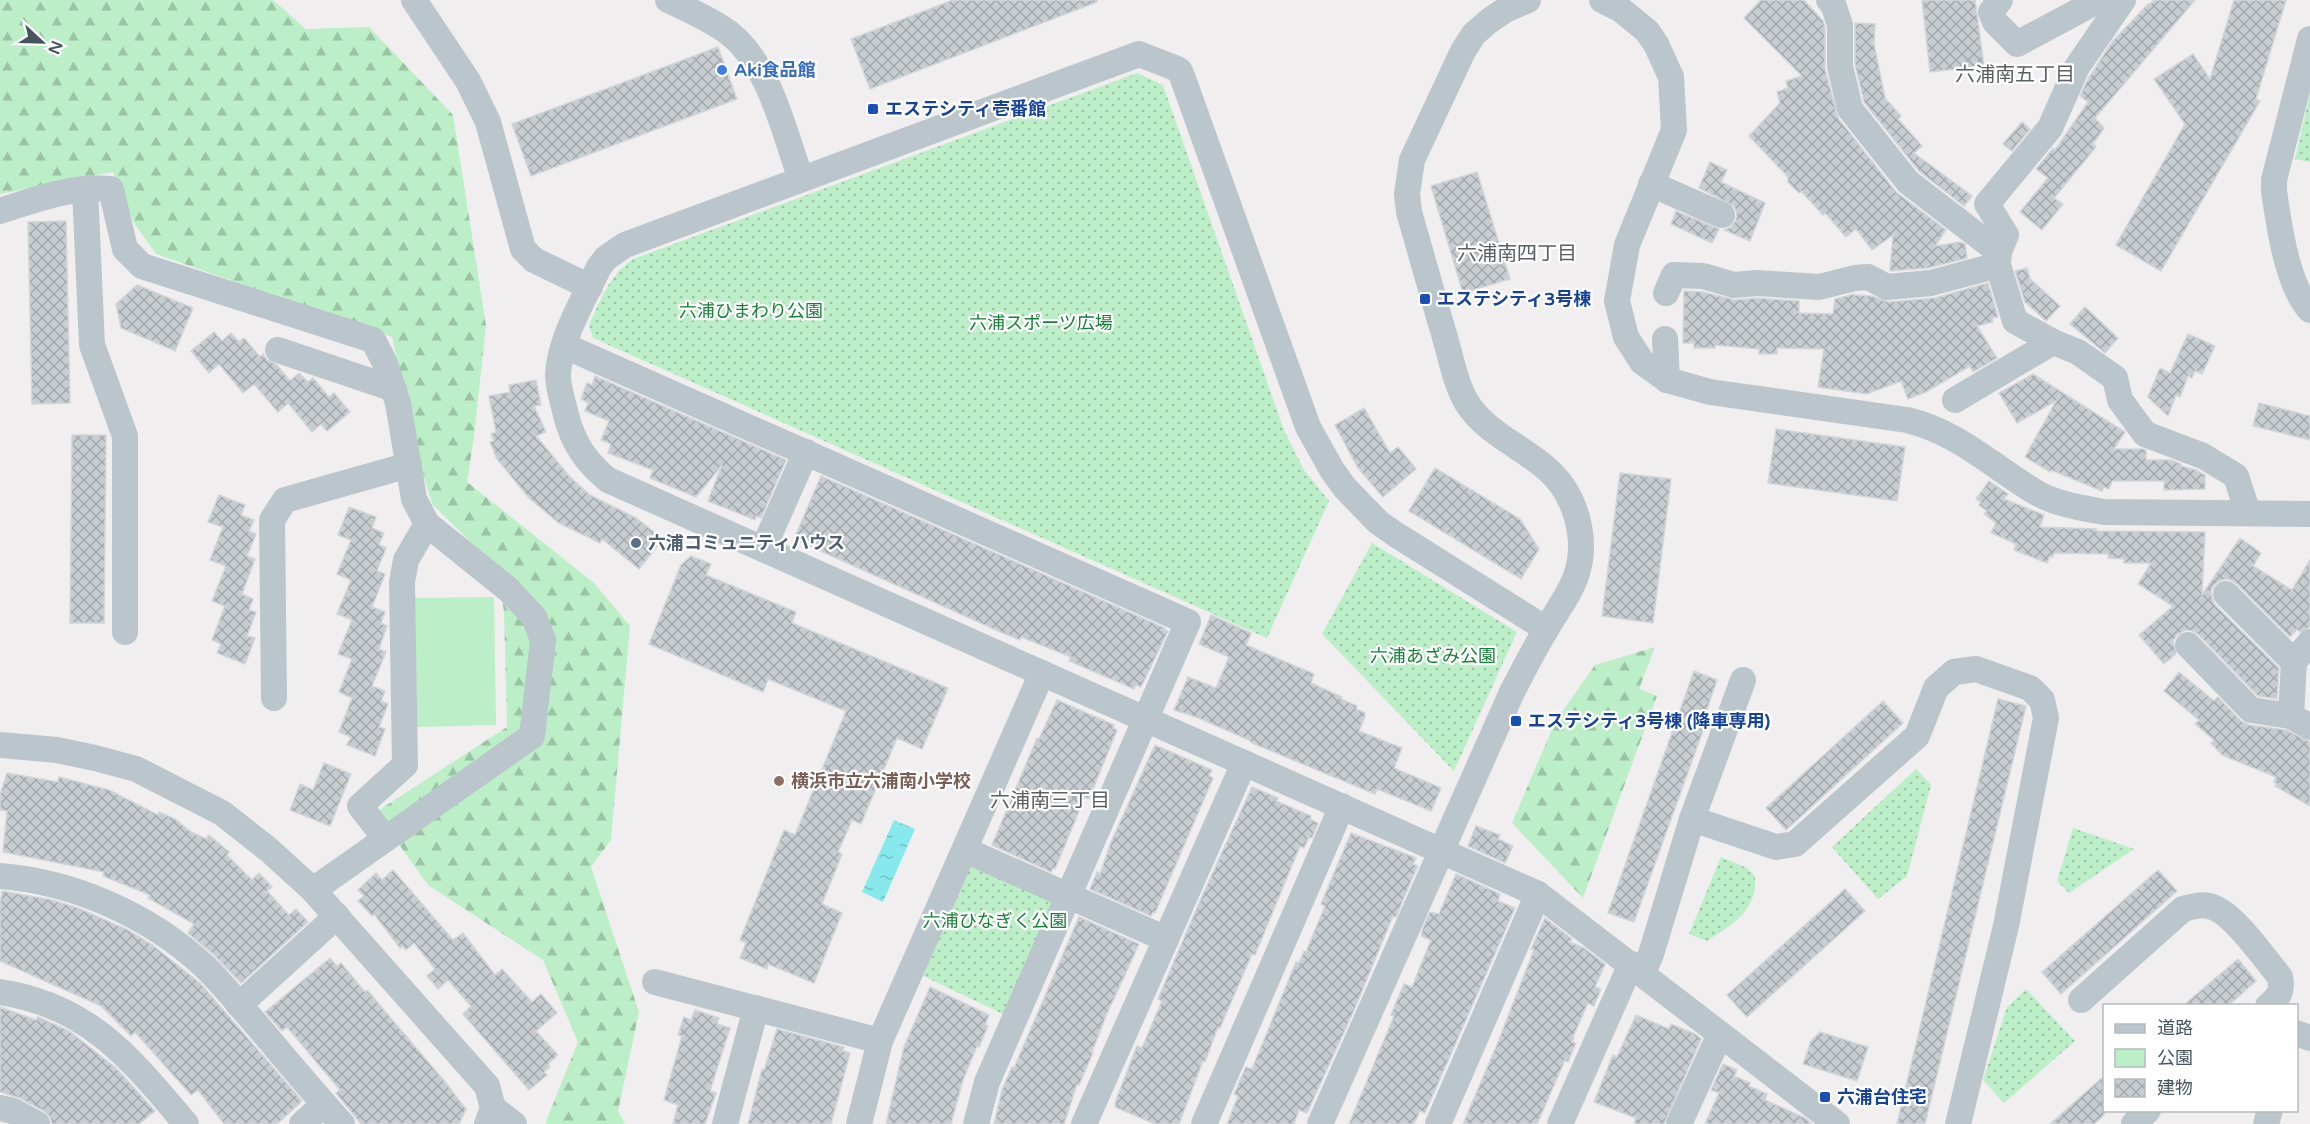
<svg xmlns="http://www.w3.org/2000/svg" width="2310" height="1124" font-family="'Varela Round','Noto Sans JP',sans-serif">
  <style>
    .green { fill: url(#green-dots) }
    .forest { fill: url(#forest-firs) }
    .pitch { fill: #bcefc7 }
    .water { fill: url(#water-ripples) }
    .building { fill: url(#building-cross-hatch); stroke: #d2d6da; stroke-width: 1.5 }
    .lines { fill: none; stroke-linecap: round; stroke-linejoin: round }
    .minor { stroke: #bac6cc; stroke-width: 26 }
    .shop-dot { fill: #3f7fe0; stroke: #fff; stroke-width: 2 }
    .transit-dot { fill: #1a4fb4; stroke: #fff; stroke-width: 2 }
    .service-dot { fill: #5c6f8a; stroke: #fff; stroke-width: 2 }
    .education-dot { fill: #8d6e63; stroke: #fff; stroke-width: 2 }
    .labels { text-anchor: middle; stroke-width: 4.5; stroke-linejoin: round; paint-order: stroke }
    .shop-label { font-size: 18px; font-weight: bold; fill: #366cbe; stroke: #fff; text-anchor: start }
    .transit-label { font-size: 18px; font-weight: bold; fill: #164399; stroke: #fff; text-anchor: start }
    .park-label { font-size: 18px; fill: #167f39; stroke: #fff }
    .service-label { font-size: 18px; font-weight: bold; fill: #4e5e75; stroke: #fff; text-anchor: start }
    .education-label { font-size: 18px; font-weight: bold; fill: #785e54; stroke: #fff; text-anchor: start }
    .neighbourhood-label { font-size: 20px; fill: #5b6064; stroke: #fff }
  </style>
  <defs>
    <pattern id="green-dots" width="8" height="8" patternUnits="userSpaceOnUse" patternTransform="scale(1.5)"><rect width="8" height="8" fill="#bcefc7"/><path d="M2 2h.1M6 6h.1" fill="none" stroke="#9bc4a5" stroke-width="1.8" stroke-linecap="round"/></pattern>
    <pattern id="forest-firs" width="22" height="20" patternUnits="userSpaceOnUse" patternTransform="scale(1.5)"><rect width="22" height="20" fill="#bcefc7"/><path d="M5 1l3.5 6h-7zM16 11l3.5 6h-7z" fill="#9bc4a5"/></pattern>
    <pattern id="water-ripples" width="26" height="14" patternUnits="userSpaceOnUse" patternTransform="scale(1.5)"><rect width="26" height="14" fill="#88e9ed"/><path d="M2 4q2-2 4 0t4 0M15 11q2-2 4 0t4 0" fill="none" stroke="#71c0c3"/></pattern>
    <pattern id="building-cross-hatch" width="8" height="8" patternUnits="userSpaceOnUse" patternTransform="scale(1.5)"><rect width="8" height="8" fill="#c8cdd1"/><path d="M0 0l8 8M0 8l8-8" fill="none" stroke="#a4a9ad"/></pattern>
  </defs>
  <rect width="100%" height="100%" fill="#f1eeef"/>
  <!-- green -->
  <g class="green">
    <path d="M1137 73 1163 85 1284 430 1304 470 1329 501 1267 638 593 338 589 325C601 299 609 276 633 259Z"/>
    <path d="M2310 93V162L2295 159Z"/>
    <path d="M1372 543 1517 632 1454 771 1322 634Z"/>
    <path d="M1916 769 1931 785 1907 876 1878 899 1832 847Z"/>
    <path d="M2073 828 2134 849 2069 893 2057 881Z"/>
    <path d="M1721 857 1747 868 1755 876C1758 910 1732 925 1707 941L1689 934Z"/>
    <path d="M971 858 1058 894 1005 1015 921 975Z"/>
    <path d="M2026 989 2075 1041 2004 1103 1983 1080 2007 1007Z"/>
  </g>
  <!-- forest -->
  <g class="forest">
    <path d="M0 0H273L306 29 369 27 453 115 486 325 474 437 467 482 594 583 630 626 611 840 591 867 639 1012 618 1111 625 1124H545L578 1042 543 960 428 885 376 812 507 727 504 612 498 569 433 505 424 478 392 337 156 254 134 223 113 172 0 194Z"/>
    <path d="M1655 647 1639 689 1657 696 1583 898 1512 823 1555 722 1595 665Z"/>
  </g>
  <!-- pitch -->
  <path class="pitch" d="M494 597 496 725 417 727 415 598Z"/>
  <!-- water -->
  <path class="water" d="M894 820 915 829 883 902 862 892Z"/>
  <!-- building -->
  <g class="building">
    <path d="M953 0H1097V2L870 89 851 39Z"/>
    <path d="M1761 0H1804L1823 21 1825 27V69L1838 118 1896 192 1946 230 1935 246 1961 242 1965 244 1967 258 1928 268 1890 271 1893 235 1872 250 1856 229 1846 237 1825 213 1823 215 1801 191 1799 193 1788 182V177L1749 136 1780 103 1777 92 1788 88 1786 81 1802 76 1744 18Z"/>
    <path d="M1922 0H1975L1984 66 1930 72Z"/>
    <path d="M2154 0H2195L2095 118 2104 128 2093 144 2096 147 2054 198 2063 204 2042 230 2020 212 2048 178 2036 169 2053 148 2055 150 2088 102 2080 96 2088 79 2112 42 2149 3 2150 4Z"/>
    <path d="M2234 0H2286L2256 99 2260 101 2161 271 2116 245 2185 124 2154 79 2193 54 2210 79Z"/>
    <path d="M1855 23 1875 24 1874 44 1885 98 1901 116 1898 119 1922 146 1914 153 1972 196 1964 206 1919 171 1864 102 1855 64Z"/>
    <path d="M718 47 737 99 531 176 512 124Z"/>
    <path d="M2022 122 2030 129 2012 151 2003 144Z"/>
    <path d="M1710 162 1727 170 1721 182 1765 203 1750 241 1724 230 1731 227 1736 220 1737 213 1734 206 1699 188Z"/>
    <path d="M1477 172 1510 279 1463 293 1431 186Z"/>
    <path d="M1676 211 1719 229 1712 243 1671 224Z"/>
    <path d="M66 221 70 403 32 404 28 222Z"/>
    <path d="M2027 268 2030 279 2060 306 2046 321 2025 302 2015 271Z"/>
    <path d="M1988 283 1998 317 1992 318 1993 322 1977 326 1997 358 1973 372 1970 366 1926 392 1908 399 1901 381 1867 394 1818 387 1824 349 1777 348V354H1759V349L1715 345V348H1694V343H1683L1684 291 1703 292 1735 300 1757 298 1799 301V313L1833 314 1835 299 1854 294V295L1872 296 1888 302 1935 298Z"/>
    <path d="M137 285 193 308 175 351 121 328 116 304Z"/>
    <path d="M2085 307 2118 338 2105 353 2070 324Z"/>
    <path d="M214 332 222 341 231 333 239 342 244 338 260 357 263 354 267 360 277 365 290 381 299 373 308 382 313 378 329 397 334 393 350 412 327 431 321 424 312 432 288 403 278 412 254 384 243 393 219 364 209 373 191 351Z"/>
    <path d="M2188 334 2215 346 2202 374 2195 371 2192 378 2188 376 2180 397 2176 395 2168 416 2148 397 2160 368 2170 373Z"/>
    <path d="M2033 374 2125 432 2114 449H2143L2146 450V460H2171L2181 464V466L2196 470 2205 475V489L2164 490V481H2112L2109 489 2104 487 2102 491 2051 470 2050 472 2025 457 2056 401 2017 423 1999 393Z"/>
    <path d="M595 376 786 460 761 518 756 516 755 520 708 501 722 465 696 497 650 478 653 470 608 453 611 444 601 440 609 421 585 411 588 403 581 399 587 383 592 385Z"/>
    <path d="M536 380 541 405 534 406 546 432 536 436 570 477 590 495 636 518 663 539 639 569 602 539 600 543 559 523 529 498 497 459 490 442 494 441 491 434 496 432 489 396 510 392 509 385Z"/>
    <path d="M2259 403 2310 416V440L2253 426Z"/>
    <path d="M1364 408 1390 453 1398 447 1416 469 1383 497 1358 468 1335 425Z"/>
    <path d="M1776 429 1905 447 1897 501 1768 483Z"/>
    <path d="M72 435H106L104 623H70Z"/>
    <path d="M1435 468 1520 519 1539 549 1521 579 1409 511Z"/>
    <path d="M1620 473 1671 479 1653 623 1602 616Z"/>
    <path d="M821 476 1165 628 1164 630 1168 631 1141 687 1136 685 1134 689 1069 661 1071 657 1021 637 1020 640 996 630 794 539Z"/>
    <path d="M1989 481 2008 494 2004 499 2044 515 2040 527 2096 529V531L2205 532 2202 595 2240 538 2261 553 2253 566 2292 590 2310 560V627L2300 632 2297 629 2290 637 2236 583 2229 579 2222 580 2215 584 2211 591 2212 598 2215 605 2279 668 2277 699 2258 696 2199 635 2193 631 2185 630 2177 635 2173 641 2176 654 2164 664 2139 635 2173 606 2138 584 2151 563H2124V559L2108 558 2109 554 2054 553 2053 557 2050 556 2047 563 2014 550 2016 544 1991 533 1996 523 1984 514 1987 511 1979 505 1981 502 1976 499Z"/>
    <path d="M219 495 245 505 241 515 254 520 249 531 256 534 247 556 255 559 242 594 253 599 249 610 256 612 247 636 255 638 245 664 217 653 221 644 212 640 225 606 212 601 226 566 210 560 223 527 208 522Z"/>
    <path d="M349 507 376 517 372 528 384 533 379 545 386 548 377 571 385 574 372 607 385 612 381 623 387 626 379 649 386 652 372 686 385 691 381 701 388 704 379 727 385 729 375 756 347 745 351 737 339 732 352 698 339 692 352 659 338 654 352 620 337 614 351 580 337 574 351 540 338 535Z"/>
    <path d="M691 556 711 564 706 575 796 612 792 623 948 688 922 749 897 738 861 824 852 820 838 852 842 854 822 904 842 913 814 983 768 964 767 969 740 958 746 943 740 940 784 830 795 835 846 711 768 679 763 692 649 644 681 565Z"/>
    <path d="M1211 615 1251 633 1246 645 1314 674 1311 683 1342 697 1341 699 1357 706 1356 709 1365 713V716L1359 731 1402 748 1394 768 1441 788 1431 811 1377 789 1375 794 1252 743 1249 740 1196 717 1174 710 1188 677 1216 688 1229 657 1199 644Z"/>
    <path d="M1694 671 1717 680 1702 724 1705 725 1634 922 1608 913Z"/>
    <path d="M2179 672 2214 701 2218 697 2241 721 2249 725 2286 730 2310 742V806L2275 786 2277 784 2274 782 2276 777 2222 755 2211 743 2214 740 2195 724 2199 720 2164 691Z"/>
    <path d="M1998 699 2026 706 1925 1124H1897Z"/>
    <path d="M1057 700 1114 725 1113 728 1117 730 1089 799 1085 797 1055 869 1053 868 1051 872 992 845 1037 738 1039 739Z"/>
    <path d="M1883 701 1903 723 1786 830 1766 808Z"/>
    <path d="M1155 745 1212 770 1209 776 1213 778 1155 913 1153 912 1151 916 1090 889 1097 872 1100 874 1111 842Z"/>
    <path d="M324 763 351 774 330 826 290 810 300 784 313 790Z"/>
    <path d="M7 773 58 782 59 777 109 790 158 815 159 812 175 819 191 832 206 839 209 835 229 852 227 855 252 880 259 873 272 887 267 891 289 915 296 909 308 922 241 983 214 955 188 933 194 924 148 898 150 895 103 876 104 872 3 852 7 811 0 810V795Z"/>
    <path d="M1252 787 1278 798 1276 801 1311 816 1310 819 1318 823 1312 838 1309 837 1304 848 1300 846 1255 955 1252 954 1220 1028 1218 1027 1205 1062 1203 1061 1179 1124H1155L1115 1107 1116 1100 1137 1046 1142 1048 1162 1001 1158 999 1199 903Z"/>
    <path d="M1476 826 1500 835 1498 839 1513 846 1505 863 1468 846Z"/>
    <path d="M1351 833 1416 858 1413 864 1418 866 1411 881 1396 917 1393 916 1355 1008 1307 1113 1299 1110 1294 1124H1227L1238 1096 1234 1094 1246 1067 1252 1069 1296 962 1299 963 1304 951 1306 952 1325 906 1321 904Z"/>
    <path d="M393 870 453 940 463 933 495 975 502 969 532 1002 541 994 557 1013 536 1031 558 1055 548 1064 550 1067 544 1072 547 1075 529 1090 463 1014 471 1006 448 980 438 989 427 976 435 969 414 943 406 950 402 946 400 948 374 914 372 916 358 901 364 896 358 890 376 873 382 880Z"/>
    <path d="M2158 870 2177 891 2061 994 2042 972Z"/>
    <path d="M1456 874 1500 894 1498 901 1515 908 1425 1113 1420 1111 1414 1124H1349L1394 1016 1391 1015 1404 984 1412 987 1431 940 1421 936 1423 928 1430 912 1439 914Z"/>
    <path d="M1845 889 1865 911 1747 1017 1727 995Z"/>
    <path d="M2 891 52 900 78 908 128 930 151 944 200 983 302 1101 277 1124H224L198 1090 191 1095 135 1032 131 1036 101 1006 0 961V906Z"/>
    <path d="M1079 917 1139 944 1106 1016 1092 1052 1093 1053 1079 1085 1077 1084 1064 1124H994L1002 1090 1012 1067 1014 1068Z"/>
    <path d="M1545 918 1572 939 1570 942 1584 948 1605 964 1595 987 1601 989 1594 1006 1588 1003 1573 1037 1574 1038 1572 1042 1576 1043 1568 1062 1565 1060 1537 1124H1463L1496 1047 1534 950 1531 949Z"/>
    <path d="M330 958 337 966 341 963 365 992 367 990 446 1083 466 1109 459 1124H361L336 1093 340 1090 287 1027 282 1031 265 1012Z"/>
    <path d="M2238 959 2256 981 2229 1005H2184Z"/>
    <path d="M930 987 989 1015 985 1025 988 1026 979 1047 977 1046 963 1080 951 1124H886L904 1047Z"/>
    <path d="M0 1007 36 1020 38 1017 69 1031 116 1068 155 1111 139 1124H52L50 1117 44 1111 20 1098 0 1092Z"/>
    <path d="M695 1010 719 1018 717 1024 730 1028 710 1091 716 1093 705 1124H673L678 1105 664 1100 682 1036 678 1035 684 1017 691 1020Z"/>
    <path d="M1636 1015 1669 1029 1671 1024 1695 1034 1701 1039 1664 1124H1634L1636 1118 1594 1102 1613 1055 1617 1057Z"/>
    <path d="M777 1029 844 1047 843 1051 850 1053 831 1124H748L762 1069 764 1070Z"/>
    <path d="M1820 1032 1868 1047 1857 1081 1803 1064 1811 1041Z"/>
    <path d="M1723 1064 1737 1070 1734 1076 1750 1083 1749 1086 1767 1094 1765 1100 1805 1118 1812 1124H1705L1719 1093 1711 1090Z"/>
    <path d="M2104 1076V1115L2094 1124H2050Z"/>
  </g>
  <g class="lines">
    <!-- minor -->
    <g class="minor">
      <path d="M414 0 468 81 488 122 523 249 534 260 590 287"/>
      <path d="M668 0C689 10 710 19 729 33 770 65 784 132 801 179"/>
      <path d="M1602 0 1620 9 1647 31 1656 44 1671 77 1674 130 1627 245 1617 301 1626 337 1642 362 1667 380 1710 392 1907 420C1958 432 1993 467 2037 493 2056 504 2082 508 2104 512L2310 514"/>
      <path d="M1829 0 1833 4 1840 25V66L1850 109 1908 182 1999 252 1998 265 2015 321 2053 342 2078 352 2115 378 2120 400 2145 434 2203 456 2236 476 2248 513"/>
      <path d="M2000 0 1991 12 1995 22 2017 44 2099 0"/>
      <path d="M2310 39 2274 180V191C2279 225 2287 285 2310 310"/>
      <path d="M1651 184 1722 215"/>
      <path d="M85 189 92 345 125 436V632"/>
      <path d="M0 211C37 199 72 186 111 189L125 249 142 266 373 340 384 361 398 403 414 499 427 524 509 590 534 617 543 640 532 736 313 890"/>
      <path d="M1999 252 2006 235 1987 204 2050 128 2077 67 2123 0"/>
      <path d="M1666 293 1674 275 1703 276 1734 285 1757 283 1819 287 1855 278 1868 277 1887 287 1931 283 1998 265"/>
      <path d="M1665 339 1667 380"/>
      <path d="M565 346 1188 622 987 1082 976 1124"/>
      <path d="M278 350 394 389"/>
      <path d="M1955 400 2053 342"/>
      <path d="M763 549 806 452"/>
      <path d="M2226 594 2294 662"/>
      <path d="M1546 629 1395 534 1378 522 1345 488 1332 470 1308 427 1182 76 1180 71 1175 68 1139 54 625 245 606 258 599 267C585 297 559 340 558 375 558 388 563 402 566 415 573 443 586 462 608 480L1538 894 1837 1124"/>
      <path d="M2310 642 2294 662 2291 716 2310 727"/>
      <path d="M2188 645 2251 710 2291 716"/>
      <path d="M274 698 272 520 285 500 409 465"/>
      <path d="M0 745 57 750 95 758 136 769 222 813 269 850 313 890 487 1086 493 1108 487 1124"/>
      <path d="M1692 819 1776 847 1795 844 1917 736 1936 688 1954 672 1976 669 2030 688 2042 700 2046 718 2006 926 1958 1124"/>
      <path d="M385 838 360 806 405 765 402 582 406 560 427 524"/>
      <path d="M965 850 1166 939"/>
      <path d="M0 876C74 882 149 915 204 966 223 984 239 1005 256 1024 284 1057 312 1091 342 1124"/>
      <path d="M1643 973 1651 954 1692 819 1743 680"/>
      <path d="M655 982 880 1041"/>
      <path d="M0 992C89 1005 132 1060 186 1124"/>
      <path d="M2081 1000 2183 909C2194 906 2204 903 2215 908 2236 917 2265 959 2280 977 2283 991 2279 997 2268 1006"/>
      <path d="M239 1005 337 916"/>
      <path d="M2296 1033 2310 1038"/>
      <path d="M0 1108 13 1111 37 1124"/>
      <path d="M493 1108 514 1124"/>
      <path d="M302 1124 324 1104"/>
      <path d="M725 1124 756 1008"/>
      <path d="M859 1124 880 1041 1042 673"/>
      <path d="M1084 1124 1244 763"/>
      <path d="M1204 1124 1342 806"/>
      <path d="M1320 1124 1512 692C1523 671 1534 649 1547 628 1557 610 1571 593 1577 573 1588 537 1575 493 1547 469 1521 446 1486 433 1467 403 1455 383 1451 357 1444 334 1432 294 1421 253 1409 212L1407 194 1412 160 1463 51 1474 34 1489 21 1505 10 1528 0"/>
      <path d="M1438 1124 1538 894"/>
      <path d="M1560 1124 1631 964"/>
      <path d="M1679 1124 1720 1034"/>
      <path d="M2134 1124 2148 1110"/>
      <path d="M2266 1124 2270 1110"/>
    </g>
  </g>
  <!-- markers -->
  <circle class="shop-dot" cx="722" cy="70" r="6"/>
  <g class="transit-dot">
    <rect x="867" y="103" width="12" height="12" rx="3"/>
    <rect x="1419" y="293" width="12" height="12" rx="3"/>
    <rect x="1510" y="715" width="12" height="12" rx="3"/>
    <rect x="1819" y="1091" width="12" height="12" rx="3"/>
  </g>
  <circle class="service-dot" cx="636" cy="543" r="6"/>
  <circle class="education-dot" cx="779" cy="781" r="6"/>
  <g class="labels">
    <!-- shop labels -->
    <g class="shop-label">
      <text x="734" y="76">Aki食品館</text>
    </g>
    <!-- transit labels -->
    <g class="transit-label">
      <text x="885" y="115">エステシティ壱番館</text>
      <text x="1437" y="305">エステシティ3号棟</text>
      <text x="1528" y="727">エステシティ3号棟 (降車専用)</text>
      <text x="1837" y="1103">六浦台住宅</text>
    </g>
    <!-- park labels -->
    <g class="park-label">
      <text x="751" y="317">六浦ひまわり公園</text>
      <text x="1041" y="329">六浦スポーツ広場</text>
      <text x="1433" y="662">六浦あざみ公園</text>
      <text x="995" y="927">六浦ひなぎく公園</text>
    </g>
    <!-- service labels -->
    <g class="service-label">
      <text x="648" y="549">六浦コミュニティハウス</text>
    </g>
    <!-- education labels -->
    <g class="education-label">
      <text x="791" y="787">横浜市立六浦南小学校</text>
    </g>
    <!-- neighbourhood labels -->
    <g class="neighbourhood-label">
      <text x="2015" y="81">六浦南五丁目</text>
      <text x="1517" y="260">六浦南四丁目</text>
      <text x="1050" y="807">六浦南三丁目</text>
    </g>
  </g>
  <!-- legend -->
  <rect x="2103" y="1004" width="195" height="108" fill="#ffffff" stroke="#b5bbbe" stroke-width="1.5"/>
  <rect x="2115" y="1024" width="30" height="9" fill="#bac6cc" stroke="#b5bbbe" stroke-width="1.5"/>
  <text x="2157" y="1034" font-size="18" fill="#46555c">道路</text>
  <rect x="2115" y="1049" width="30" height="18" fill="#bcefc7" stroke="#b5bbbe" stroke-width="1.5"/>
  <text x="2157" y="1064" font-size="18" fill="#46555c">公園</text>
  <rect x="2115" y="1079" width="30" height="18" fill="url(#building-cross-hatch)" stroke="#b5bbbe" stroke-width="1.5"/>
  <text x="2157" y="1094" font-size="18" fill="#46555c">建物</text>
  <!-- north arrow -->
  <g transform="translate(42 42) rotate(112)" stroke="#ffffff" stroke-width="4.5" paint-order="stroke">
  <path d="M0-4.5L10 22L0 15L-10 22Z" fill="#46555c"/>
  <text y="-9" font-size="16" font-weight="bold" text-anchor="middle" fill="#46555c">N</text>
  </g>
</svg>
